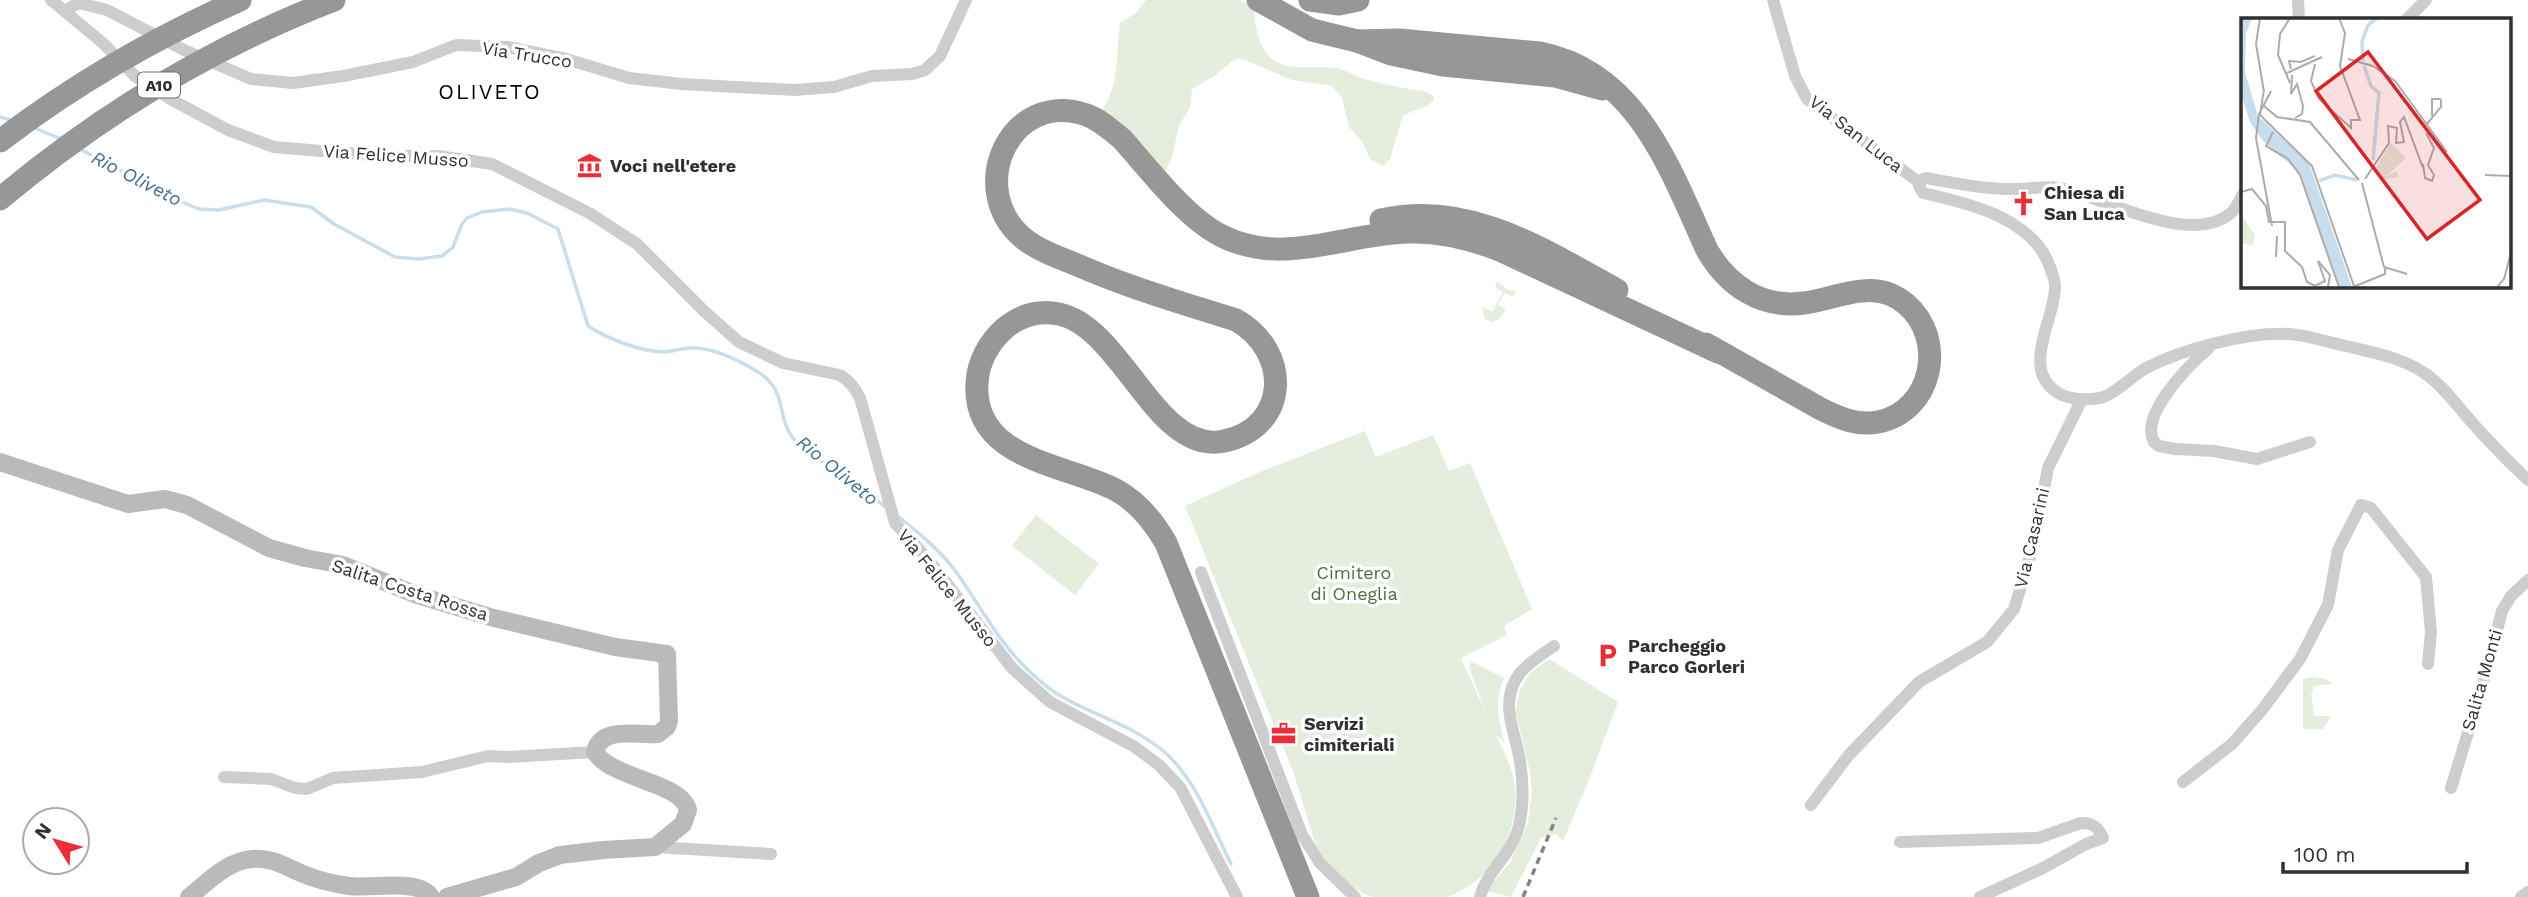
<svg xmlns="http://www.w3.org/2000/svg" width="2528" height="897" font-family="'Work Sans',sans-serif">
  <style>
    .green { fill: #e5eddd }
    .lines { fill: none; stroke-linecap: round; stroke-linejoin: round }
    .stream { stroke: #c9deed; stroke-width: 3.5 }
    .street { stroke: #cdcdcd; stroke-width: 12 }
    .secondary { stroke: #bababa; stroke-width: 18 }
    .highway { stroke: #979797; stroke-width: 23 }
    .rail { stroke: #858585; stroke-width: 3.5; stroke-dasharray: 7 5; stroke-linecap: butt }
    .highway-bridge { stroke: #979797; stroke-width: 23 }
    .labels { text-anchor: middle; stroke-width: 7; stroke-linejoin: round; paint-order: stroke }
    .shield { fill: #fff; stroke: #6e6e6e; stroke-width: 2 }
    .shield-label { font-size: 16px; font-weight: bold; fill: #303030 }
    .street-label { font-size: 18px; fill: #303030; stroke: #fff }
    .poi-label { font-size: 18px; font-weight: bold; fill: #303030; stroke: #fff; text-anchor: start }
    .park-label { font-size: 18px; fill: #516d3b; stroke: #fff }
    .water-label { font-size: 19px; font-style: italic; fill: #3b6f95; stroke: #fff }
    .quarter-label { font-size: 21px; letter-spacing: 2px; fill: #000; stroke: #fff }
    .inset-river { fill: none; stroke: #c9deed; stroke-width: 3.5 }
    .inset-road { fill: none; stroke: #acacac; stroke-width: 2 }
    .view { fill: #d62828; fill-opacity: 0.15; stroke: #d62828; stroke-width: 3.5 }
    .inset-edge { fill: none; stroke: #303030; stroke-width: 3.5 }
  </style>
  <rect width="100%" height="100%" fill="#fff"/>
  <!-- green -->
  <g class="green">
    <path d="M1146 0H1240L1254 8C1256 37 1262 66 1297 67 1312 68 1326 66 1341 69 1348 71 1354 76 1361 78 1381 84 1404 89 1425 91L1433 96 1434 100 1427 106 1403 115 1390 159 1383 166 1370 159 1362 141 1349 127 1342 98 1332 86 1292 80 1240 58 1231 62 1214 76 1192 89 1190 108 1179 125 1172 157 1165 172 1102 111C1120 83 1116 55 1120 23L1136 13Z"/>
    <path d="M1497 281 1508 290 1516 291 1513 297 1504 293 1498 305 1506 309 1499 319 1491 322 1484 318 1483 307 1492 312 1503 292 1495 287Z"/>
    <path d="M1365 431 1376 457 1433 435 1449 471 1470 463 1532 609 1504 626 1507 635 1461 658 1486 713 1469 667 1471 661 1504 678C1494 701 1498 721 1505 743L1496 735C1503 749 1511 766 1514 781 1523 828 1493 882 1447 897H1373L1362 893 1335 873 1316 846 1294 774 1185 506 1262 471Z"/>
    <path d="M1036 515 1099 564 1075 595 1012 546Z"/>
    <path d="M1549 659 1618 702 1588 782 1563 841 1556 834 1541 838 1511 897 1486 891 1511 861 1528 823 1532 790 1530 772 1516 713 1517 702 1520 690 1530 673Z"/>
    <path d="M2313 677 2326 679 2332 684 2313 686V693L2311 694 2314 716H2331L2323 729H2303V679Z"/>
  </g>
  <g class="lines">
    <!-- stream -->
    <g class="stream">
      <path d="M0 117 15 121"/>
      <path d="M32 127 64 140"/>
      <path d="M80 149 170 197 199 209 219 210 264 200 311 207 334 224 395 257 419 259 442 256 453 247 462 224 467 218 482 212 510 209 527 213 558 229 588 326C608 339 639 351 663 352 672 352 681 348 690 348 711 347 738 360 755 370 789 390 775 414 793 438 806 456 828 463 845 475 859 486 873 498 887 508"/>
      <path d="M899 517C920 534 941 551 957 573 978 603 996 637 1022 664 1033 675 1045 687 1059 695 1092 715 1132 725 1162 750 1196 778 1212 826 1231 864"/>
    </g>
    <!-- street -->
    <g class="street">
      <path d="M51 0 104 44 136 77 172 100 228 130 274 147 383 156H438L492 164 591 214 637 244 704 311 739 342 783 363 840 375C850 381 855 388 860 398L895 523 927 558 1012 668 1050 702 1135 747 1159 765 1180 787 1237 897"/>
      <path d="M1773 0 1795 76 1807 99 1920 183"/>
      <path d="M2298 0 2299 19"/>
      <path d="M66 10 79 3 107 10 184 50 251 79 293 83 343 76 413 62 456 45 508 47 566 59 629 78 682 84 794 90 834 87 872 76 912 74 925 70 940 56 966 0"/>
      <path d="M2407 19 2426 0"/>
      <path d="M2243 194C2240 200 2236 208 2232 212 2191 249 2103 196 2059 188 2042 185 2027 190 2011 189 1983 189 1954 183 1926 178L1921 180 1919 186 1923 193C1968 203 2033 218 2050 267 2052 274 2056 281 2055 288 2054 322 2019 371 2060 394 2071 400 2095 401 2106 396 2121 389 2132 376 2146 368 2183 349 2247 332 2289 334 2307 335 2327 342 2346 346 2372 352 2403 358 2426 374 2443 386 2455 403 2469 419 2488 441 2508 461 2528 480"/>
      <path d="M2208 349C2189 365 2139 415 2154 442L2159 446 2175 449 2214 451 2257 459 2310 442"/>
      <path d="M1201 572 1302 835 1320 863 1355 897"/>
      <path d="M224 777 271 779 295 788 307 789 333 778 422 772 488 756 506 757 595 752"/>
      <path d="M2183 782 2232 744 2262 710 2300 659 2328 605 2338 550 2361 505 2371 508 2426 577 2431 632 2428 664"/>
      <path d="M2451 788 2483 684 2502 611 2511 596 2528 580"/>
      <path d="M1811 805 1848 756 1919 682 1987 642 2014 609 2033 547 2048 468 2082 399"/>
      <path d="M1900 842 2038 838 2081 823C2093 823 2098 827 2103 838L2086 844 2043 868 1980 897"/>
      <path d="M655 847 771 854"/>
      <path d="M1480 897C1488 868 1514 854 1520 821 1524 801 1523 781 1520 761 1515 730 1498 702 1520 673 1529 662 1543 654 1554 646"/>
      <path d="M2521 897 2528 892"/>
    </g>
    <!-- secondary -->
    <g class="secondary">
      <path d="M0 462 128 504 165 499 187 505 269 548 305 558 343 565 417 595 494 618 615 647 667 654 669 721 667 727 658 734C638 736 601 725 595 752 611 779 682 782 688 810L683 824 655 847 603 850 560 855 539 863 516 877 447 897"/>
      <path d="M189 897C208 882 227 861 252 859 272 857 286 867 303 874 318 880 334 884 349 886 372 889 419 878 431 897"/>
    </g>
    <!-- highway -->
    <g class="highway">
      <path d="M1258 0 1312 30 1357 41 1391 54 1443 65 1555 76 1602 89"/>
      <path d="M1310 0 1339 4 1358 0"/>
      <path d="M1357 41 1399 40 1540 53C1637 72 1670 169 1707 250 1727 285 1761 309 1804 303 1840 298 1874 277 1906 304 1947 339 1933 411 1878 422 1857 426 1839 418 1821 409L1706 344"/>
      <path d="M1381 220C1469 200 1544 250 1617 290"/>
      <path d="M1308 897 1166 543C1154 522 1138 502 1116 490 1066 464 972 460 977 383 978 362 989 342 1005 328 1021 315 1039 310 1059 314 1122 327 1157 456 1224 441 1290 427 1291 351 1236 320 1182 303 1127 287 1075 264 1057 257 1038 250 1023 238 965 189 1010 88 1087 115 1100 120 1111 130 1122 139 1149 169 1185 217 1220 235 1283 268 1345 233 1409 232 1441 231 1472 239 1502 251L1718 352"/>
    </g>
    <!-- rail -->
    <path class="rail" d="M1523 897 1556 818"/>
    <!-- highway-bridge -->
    <g class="highway-bridge">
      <path d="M0 141C76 83 152 39 240 0"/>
      <path d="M0 199C100 115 212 47 334 0"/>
    </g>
  </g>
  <!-- icons -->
  <defs>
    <symbol id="museum-bare" viewBox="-9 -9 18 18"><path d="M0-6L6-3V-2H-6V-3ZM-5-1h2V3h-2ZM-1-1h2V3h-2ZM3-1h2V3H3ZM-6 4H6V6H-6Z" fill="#ea2e35" stroke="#fff" stroke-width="2.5" paint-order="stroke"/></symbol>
    <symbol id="church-bare" viewBox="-9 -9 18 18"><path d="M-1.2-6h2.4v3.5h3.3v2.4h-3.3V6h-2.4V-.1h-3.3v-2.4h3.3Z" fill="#ea2e35" stroke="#fff" stroke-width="2.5" paint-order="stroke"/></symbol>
    <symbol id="parking-bare" viewBox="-9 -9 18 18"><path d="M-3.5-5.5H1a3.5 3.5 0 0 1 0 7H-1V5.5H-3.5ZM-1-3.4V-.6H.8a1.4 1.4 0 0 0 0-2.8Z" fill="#ea2e35" stroke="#fff" stroke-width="2.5" paint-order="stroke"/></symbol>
    <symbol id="office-bare" viewBox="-9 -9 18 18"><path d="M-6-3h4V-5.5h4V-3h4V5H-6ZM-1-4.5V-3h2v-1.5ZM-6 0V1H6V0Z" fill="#ea2e35" stroke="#fff" stroke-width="2.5" paint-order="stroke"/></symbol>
  </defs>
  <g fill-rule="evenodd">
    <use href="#museum-bare" x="572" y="148" width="35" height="35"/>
    <use href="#church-bare" x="2006" y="186" width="35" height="35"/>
    <use href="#parking-bare" x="1590" y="638" width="35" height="35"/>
    <use href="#office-bare" x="1266" y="716" width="35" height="35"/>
  </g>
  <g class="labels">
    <!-- shield labels -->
    <rect class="shield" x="138" y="72.5" width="42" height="25" rx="5"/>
    <g class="shield-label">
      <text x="159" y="91">A10</text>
    </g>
    <!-- street labels -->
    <g class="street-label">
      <text transform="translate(527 55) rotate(9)" y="6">Via Trucco</text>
      <text transform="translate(1856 134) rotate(38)" y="6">Via San Luca</text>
      <text transform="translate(396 156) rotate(4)" y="6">Via Felice Musso</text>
      <text transform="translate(2032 538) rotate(-77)" y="6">Via Casarini</text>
      <text transform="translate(947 588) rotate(51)" y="6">Via Felice Musso</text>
      <text transform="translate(410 590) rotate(18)" y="6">Salita Costa Rossa</text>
      <text transform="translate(2482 680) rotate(-74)" y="6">Salita Monti</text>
    </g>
    <!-- poi labels -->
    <g class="poi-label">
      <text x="610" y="172">Voci nell'etere</text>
      <text x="2044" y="199">Chiesa di<tspan x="2044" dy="21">San Luca</tspan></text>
      <text x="1628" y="652">Parcheggio<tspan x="1628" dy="21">Parco Gorleri</tspan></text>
      <text x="1304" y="730">Servizi<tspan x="1304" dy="21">cimiteriali</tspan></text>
    </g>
    <!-- park labels -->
    <g class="park-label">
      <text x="1354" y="579">Cimitero<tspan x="1354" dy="21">di Oneglia</tspan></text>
    </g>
    <!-- water labels -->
    <g class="water-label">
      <text transform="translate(137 178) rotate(27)" y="7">Rio Oliveto</text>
      <text transform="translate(838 470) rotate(39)" y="7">Rio Oliveto</text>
    </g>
    <!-- quarter labels -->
    <g class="quarter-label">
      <text x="490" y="99">OLIVETO</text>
    </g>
  </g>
  <!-- overview -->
  <g transform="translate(2241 18)">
    <rect width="270" height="270" fill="#fff"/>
    <path d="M150 125 165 140 144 159 155 153 158 159 141 162 135 150ZM0 196 14 217 12 228 0 224Z" fill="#e5eddd"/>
    <path d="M0 0H11L5 16 4 54 17 98 68 145 111 269H99L58 154 22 123 9 104 0 76Z" fill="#c9deed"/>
    <path class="inset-river" d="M122 43 121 24 127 7 136 0M123 48 130 68 138 75 132 142M78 163 94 157 116 162"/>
    <path class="inset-road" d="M19 0 15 26 23 74M49 0 39 16 37 37 49 65M107 41 132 48 154 63 206 134M74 46 70 63 78 81 110 110V102H119L99 48 104 15 98 0M50 51 48 43 60 44 74 38M46 55 81 39M51 57 50 76 56 66 62 88 61 96 54 100M23 71 19 97 71 148 113 268M30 73 18 96 15 120 31 208M23 88 36 99 69 104 118 162M191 98V81H200M185 107 200 89V81M32 114 25 128 47 141 59 157 98 269M182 146 184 160 191 163 193 157 187 147 193 130 185 115M244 157 270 158M124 161 148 125 147 108 156 110 155 125 163 124 159 104 163 99 182 150M121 165 143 249 166 256M0 174 11 171 25 188 28 204H44V233L61 249 66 264 74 268 84 263 77 243 89 257 87 269M35 239 36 218M112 269 144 256V250M256 269 263 261 270 235"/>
    <path class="view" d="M127 34 239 182 186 221 75 73Z"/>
    <rect width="270" height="270" class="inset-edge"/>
  </g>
  <!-- north arrow -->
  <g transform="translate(56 841) rotate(307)"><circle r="33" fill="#ffffff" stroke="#acacac" stroke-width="2"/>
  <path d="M0-5L12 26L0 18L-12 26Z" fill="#ea2e35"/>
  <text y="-10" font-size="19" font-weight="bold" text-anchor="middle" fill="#303030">N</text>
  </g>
  <!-- scale -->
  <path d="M2283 862v10h184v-10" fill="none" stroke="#303030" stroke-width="3.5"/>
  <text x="2294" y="862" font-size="21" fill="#303030" stroke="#ffffff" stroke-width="5" paint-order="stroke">100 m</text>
</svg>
